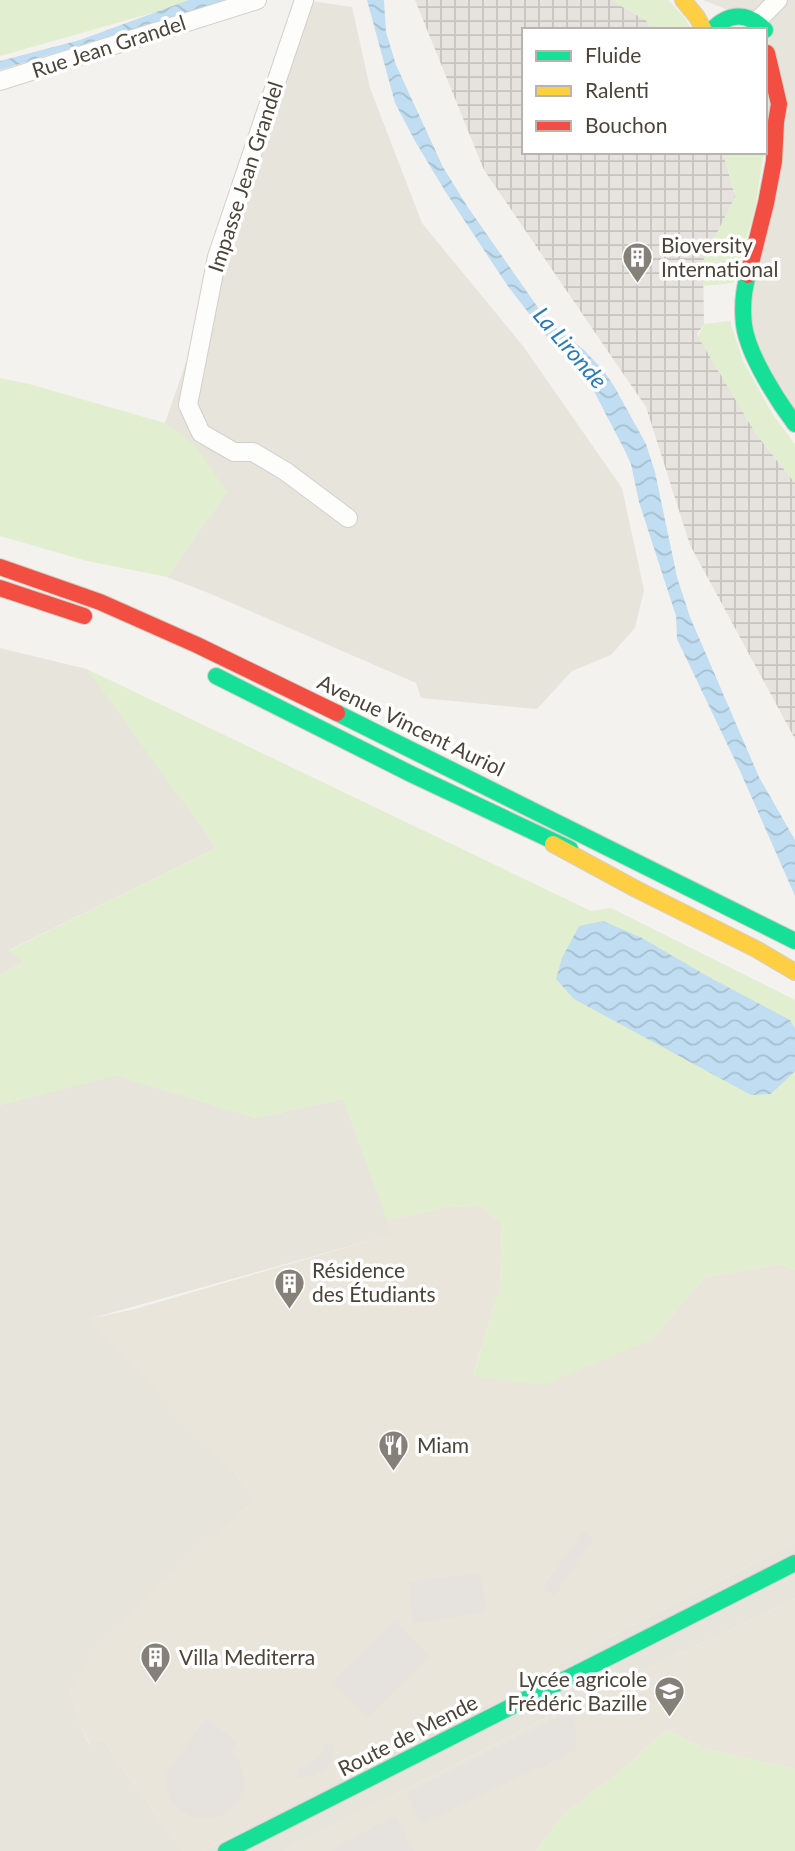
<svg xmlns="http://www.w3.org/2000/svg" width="795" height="1851" font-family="Lato,sans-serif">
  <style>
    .residential { fill: #e7e4dc }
    .industrial { fill: url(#industrial-grid) }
    .education { fill: #eae5da }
    .green { fill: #e1eecf }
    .parking { fill: #e6e3df }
    .water { fill: url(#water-waves) }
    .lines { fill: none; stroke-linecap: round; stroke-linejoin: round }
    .street-casing { stroke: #d2d0cb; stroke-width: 20 }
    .fast-casing { stroke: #d3cfc5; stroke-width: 18 }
    .slow-casing { stroke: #d3cfc5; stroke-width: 18 }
    .jam-casing { stroke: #d3cfc5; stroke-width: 18 }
    .street { stroke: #fdfdfc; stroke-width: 18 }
    .fast { stroke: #16e098; stroke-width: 16 }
    .slow { stroke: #ffcf43; stroke-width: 16 }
    .jam { stroke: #f24e42; stroke-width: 16 }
    .labels { text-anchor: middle; stroke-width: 7; stroke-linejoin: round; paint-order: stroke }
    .street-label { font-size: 21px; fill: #4b4439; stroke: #fff }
    .poi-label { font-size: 21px; fill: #4b4439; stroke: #fff; text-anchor: start }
    .water-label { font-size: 23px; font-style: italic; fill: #2e7ab2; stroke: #fff }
  </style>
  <defs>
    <pattern id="industrial-grid" width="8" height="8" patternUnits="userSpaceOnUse" patternTransform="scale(1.75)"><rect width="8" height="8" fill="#e6e2de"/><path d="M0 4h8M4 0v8" fill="none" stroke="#c7c3bf"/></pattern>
    <pattern id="water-waves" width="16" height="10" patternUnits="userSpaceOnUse" patternTransform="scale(1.75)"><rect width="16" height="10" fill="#c0ddf1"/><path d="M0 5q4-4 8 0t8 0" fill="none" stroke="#a6bfcf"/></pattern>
  </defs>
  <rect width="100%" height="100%" fill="#f4f2ee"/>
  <!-- residential -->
  <g class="residential">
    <path d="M703 0H795V424L744 327 766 203 769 48 741 15Z"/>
    <path d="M311 1 352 7 370 88 422 223 523 346 622 488 644 590 635 628 611 655 572 671 537 709 421 698 416 683 211 594 167 577 227 492 165 423Z"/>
    <path d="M0 648 87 669 166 774 216 848 9 950 24 962 0 975Z"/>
    <path d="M116 1075 256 1118 343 1099 393 1234 89 1319 234 1471 257 1501 242 1511 71 1691 78 1717 89 1745 102 1739 183 1851H0V1105Z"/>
    <path d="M795 1542V1599L567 1707 285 1851H203L307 1795 453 1723 564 1661Z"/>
  </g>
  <!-- industrial -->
  <path class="industrial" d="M415 0H611L647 21 651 30H524V152H723L735 197 703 261 704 324 697 334 756 434 795 483V739L690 545 646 407 484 170Z"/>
  <!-- education -->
  <g class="education">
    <path d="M481 1206 502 1224 500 1287 473 1375 651 1340 705 1277 779 1264 795 1270V1542L564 1661 453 1723 307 1795 203 1851H183L102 1739 90 1746 78 1717 71 1691 86 1663 153 1589 242 1511 257 1501 234 1471 88 1319 135 1309 392 1234 387 1220 447 1207Z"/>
    <path d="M795 1599V1769L707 1749 666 1730 625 1767 563 1815 536 1851H285L567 1707Z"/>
  </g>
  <!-- green -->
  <g class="green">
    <path d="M0 0H198L0 56Z"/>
    <path d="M611 0H668L684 17 692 30H651L647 21Z"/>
    <path d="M723 152H764L755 209 733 283 703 286V261L735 197Z"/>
    <path d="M730 321 743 361 773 415 795 444V483L756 434 698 337 704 324Z"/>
    <path d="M0 378 29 384 165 423 195 445 227 492 167 577 87 561 0 536Z"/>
    <path d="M87 669 591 911 611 908 795 1000V1270L779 1264 705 1277 651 1340 543 1385 473 1376 500 1287 502 1224 481 1206 447 1207 387 1220 343 1099 256 1118 116 1076 0 1105V975L24 962 8 951 216 848Z"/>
    <path d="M666 1730 707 1749 795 1769V1851H536L563 1815 625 1767Z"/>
  </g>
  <!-- parking -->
  <g class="parking">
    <path d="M583 1531 594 1538 554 1596 543 1588Z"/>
    <path d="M480 1573 487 1612 413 1624 409 1582Z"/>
    <path d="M395 1621 430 1657 367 1718 332 1682Z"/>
    <path d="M570 1710 575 1722 577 1750 421 1824 406 1793Z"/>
    <path d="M206 1718 237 1742 231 1751 238 1760 243 1771 245 1785 239 1800 228 1811 218 1817 205 1819 191 1817 179 1809 170 1798 165 1785 167 1772Z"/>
    <path d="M324 1743 333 1744V1756L328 1766 313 1776 295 1779 299 1769 315 1761 323 1752Z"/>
    <path d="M396 1815 414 1851H328Z"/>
  </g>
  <!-- water -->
  <g class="water">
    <path d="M189 0H227L0 70V61L80 40Z"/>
    <path d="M367 0H384L386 32 396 65 443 167 467 206 539 309 555 327 584 350 603 370 614 386 646 444 655 472 677 577 690 617 759 777 795 840V896L740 771 677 639 676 616 639 502 631 464 624 449 586 376 547 337 507 285 445 191 415 141 395 103Z"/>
    <path d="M603 921 642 938 707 976 790 1020 795 1029V1071L771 1094 751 1095 574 999 556 979 562 958 579 926Z"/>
  </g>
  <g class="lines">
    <defs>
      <g id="street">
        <path d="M304 0 217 257 188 405 201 433 234 452H253L285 471 348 518"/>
        <path d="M757 21 778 0"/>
        <path d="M0 81 257 0"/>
      </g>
      <g id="fast">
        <path d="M712 30C729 12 748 12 765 30"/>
        <path d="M748 275C743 292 742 308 744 325 748 355 777 400 795 424"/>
        <path d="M216 676 411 774 570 849"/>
        <path d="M337 713 795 941"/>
        <path d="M226 1851 795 1563"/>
      </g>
      <g id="slow">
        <path d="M683 0 697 17 704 30"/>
        <path d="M553 844 636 889 756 949 795 972"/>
      </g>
      <g id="jam">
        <path d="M748 275 766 203 774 161 776 122 779 104 767 53"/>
        <path d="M0 567 100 602 197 645 337 713"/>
        <path d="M0 588 84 616"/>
      </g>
    </defs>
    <!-- street casing -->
    <use href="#street" class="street-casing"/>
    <!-- fast casing -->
    <use href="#fast" class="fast-casing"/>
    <!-- slow casing -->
    <use href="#slow" class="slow-casing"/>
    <!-- jam casing -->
    <use href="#jam" class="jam-casing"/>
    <!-- street -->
    <use href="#street" class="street"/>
    <!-- fast -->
    <use href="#fast" class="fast"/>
    <!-- slow -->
    <use href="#slow" class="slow"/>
    <!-- jam -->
    <use href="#jam" class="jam"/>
  </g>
  <!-- icons -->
  <defs>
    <symbol id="building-pin" viewBox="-11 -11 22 30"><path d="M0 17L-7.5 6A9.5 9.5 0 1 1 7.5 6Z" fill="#868178" stroke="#fff"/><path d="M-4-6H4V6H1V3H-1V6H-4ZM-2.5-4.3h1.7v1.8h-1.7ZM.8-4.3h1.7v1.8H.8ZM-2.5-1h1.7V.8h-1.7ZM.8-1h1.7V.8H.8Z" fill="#fff"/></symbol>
    <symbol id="restaurant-pin" viewBox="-11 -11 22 30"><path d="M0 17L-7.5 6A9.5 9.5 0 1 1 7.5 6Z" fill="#868178" stroke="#fff"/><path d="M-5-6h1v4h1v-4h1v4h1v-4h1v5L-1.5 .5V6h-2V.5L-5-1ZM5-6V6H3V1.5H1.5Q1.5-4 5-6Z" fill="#fff"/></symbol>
    <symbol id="school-pin" viewBox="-11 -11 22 30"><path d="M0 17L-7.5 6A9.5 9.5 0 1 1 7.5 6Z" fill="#868178" stroke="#fff"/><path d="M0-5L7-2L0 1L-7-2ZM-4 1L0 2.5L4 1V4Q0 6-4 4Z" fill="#fff"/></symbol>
  </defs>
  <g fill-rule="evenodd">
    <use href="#building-pin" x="620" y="240" width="35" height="47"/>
    <use href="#building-pin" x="272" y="1266" width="35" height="47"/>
    <use href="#restaurant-pin" x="376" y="1428" width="35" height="47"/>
    <use href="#building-pin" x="138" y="1640" width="35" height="47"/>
    <use href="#school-pin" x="652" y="1674" width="35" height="47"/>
  </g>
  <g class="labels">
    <!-- street labels -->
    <g class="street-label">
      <text transform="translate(109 47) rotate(-18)" y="7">Rue Jean Grandel</text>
      <text transform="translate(246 177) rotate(-72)" y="7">Impasse Jean Grandel</text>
      <text transform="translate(411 726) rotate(26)" y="7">Avenue Vincent Auriol</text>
      <text transform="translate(408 1736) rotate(-27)" y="7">Route de Mende</text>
    </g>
    <!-- poi labels -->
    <g class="poi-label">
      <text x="661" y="253">Bioversity<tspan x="661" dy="24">International</tspan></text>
      <text x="312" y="1278">Résidence<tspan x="312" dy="24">des Étudiants</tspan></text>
      <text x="417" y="1453">Miam</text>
      <text x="179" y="1665">Villa Mediterra</text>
      <text x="647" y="1687" text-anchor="end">Lycée agricole<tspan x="647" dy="24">Frédéric Bazille</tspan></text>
    </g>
    <!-- water labels -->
    <g class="water-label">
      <text transform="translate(570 348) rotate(49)" y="8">La Lironde</text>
    </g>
  </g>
  <!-- legend -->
  <rect x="522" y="28" width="245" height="126" fill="#ffffff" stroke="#b7b4b0" stroke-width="2"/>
  <rect x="536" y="51" width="35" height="10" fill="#16e098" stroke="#b7b4b0" stroke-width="2"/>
  <text x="585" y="63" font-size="21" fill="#4b4439">Fluide</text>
  <rect x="536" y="86" width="35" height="10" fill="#ffcf43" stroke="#b7b4b0" stroke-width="2"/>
  <text x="585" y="98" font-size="21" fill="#4b4439">Ralenti</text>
  <rect x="536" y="121" width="35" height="10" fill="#f24e42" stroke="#b7b4b0" stroke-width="2"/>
  <text x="585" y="133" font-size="21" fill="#4b4439">Bouchon</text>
</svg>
